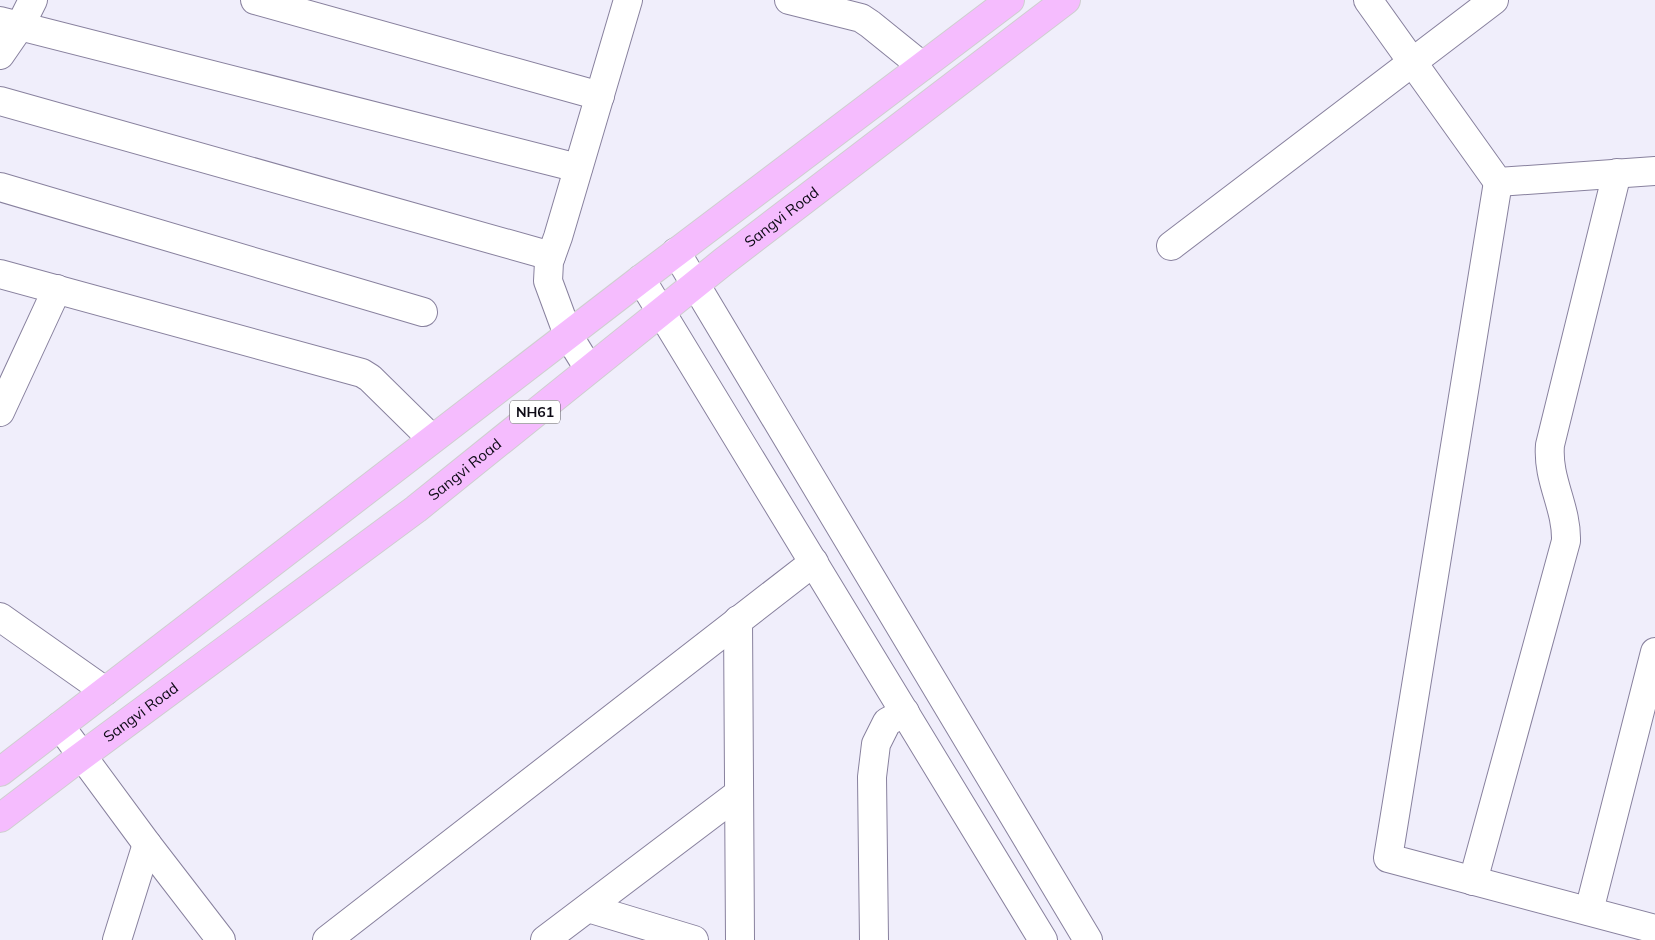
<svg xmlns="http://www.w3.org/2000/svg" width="1655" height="940" font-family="Mulish,sans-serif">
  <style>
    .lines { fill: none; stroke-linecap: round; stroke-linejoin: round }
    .minor-casing { stroke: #88819e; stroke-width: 30 }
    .highway-casing { stroke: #cfced0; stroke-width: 30 }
    .minor { stroke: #fff; stroke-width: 28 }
    .highway { stroke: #f5bcfe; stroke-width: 28 }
    .labels { text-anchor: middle; stroke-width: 5; stroke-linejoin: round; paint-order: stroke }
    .shield { fill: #fff; stroke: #56545b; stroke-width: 1 }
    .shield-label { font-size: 14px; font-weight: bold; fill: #0d0a15 }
    .street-label { font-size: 15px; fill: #0d0a15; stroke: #fff }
  </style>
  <rect width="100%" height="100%" fill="#f0eefb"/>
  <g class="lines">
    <defs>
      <g id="minor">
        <path d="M255 0 600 96"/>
        <path d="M789 0 861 18 870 24 922 66"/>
        <path d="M1368 0 1498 182 1655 171"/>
        <path d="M0 21 578 168"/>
        <path d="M0 55 20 26 33 0"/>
        <path d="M0 101 551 256"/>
        <path d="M1498 182 1388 858 1655 929"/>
        <path d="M0 187 423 312"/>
        <path d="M1171 246 1494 0"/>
        <path d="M676 252 1088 940"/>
        <path d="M0 274 362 373 370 378 432 439"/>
        <path d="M641 279 1043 940"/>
        <path d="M589 369 568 335 548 281 549 262 558 237 628 0"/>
        <path d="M0 412 57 289"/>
        <path d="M0 617 105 691"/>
        <path d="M738 620 740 940"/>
        <path d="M60 726 147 844 221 940"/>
        <path d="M1473 881 1566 541C1567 507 1547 480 1550 445L1617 173"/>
        <path d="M588 908 694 940"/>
        <path d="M1589 911 1655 652"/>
        <path d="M117 940 147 844"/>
        <path d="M327 940 814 562"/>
        <path d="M545 940 738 794"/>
        <path d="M874 940 872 777 876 744 887 722 905 712"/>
      </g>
      <g id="highway">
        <path d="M0 772 641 279 1010 0"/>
        <path id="s1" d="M0 818 67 767 416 509 723 262 1066 0"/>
      </g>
    </defs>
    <!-- minor casing -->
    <use href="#minor" class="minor-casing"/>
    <!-- highway casing -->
    <use href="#highway" class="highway-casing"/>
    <!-- minor -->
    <use href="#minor" class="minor"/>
    <!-- highway -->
    <use href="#highway" class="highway"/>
  </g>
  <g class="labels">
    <!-- shield labels -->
    <rect class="shield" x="510" y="400.5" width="50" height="23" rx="4"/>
    <g class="shield-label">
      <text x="535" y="417">NH61</text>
    </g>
    <!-- street labels -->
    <g class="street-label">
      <text dy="5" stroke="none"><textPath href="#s1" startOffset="986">Sangvi Road</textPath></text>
      <text dy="5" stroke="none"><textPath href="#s1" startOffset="581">Sangvi Road</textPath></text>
      <text dy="5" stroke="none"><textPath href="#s1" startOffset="176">Sangvi Road</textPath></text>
    </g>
  </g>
</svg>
